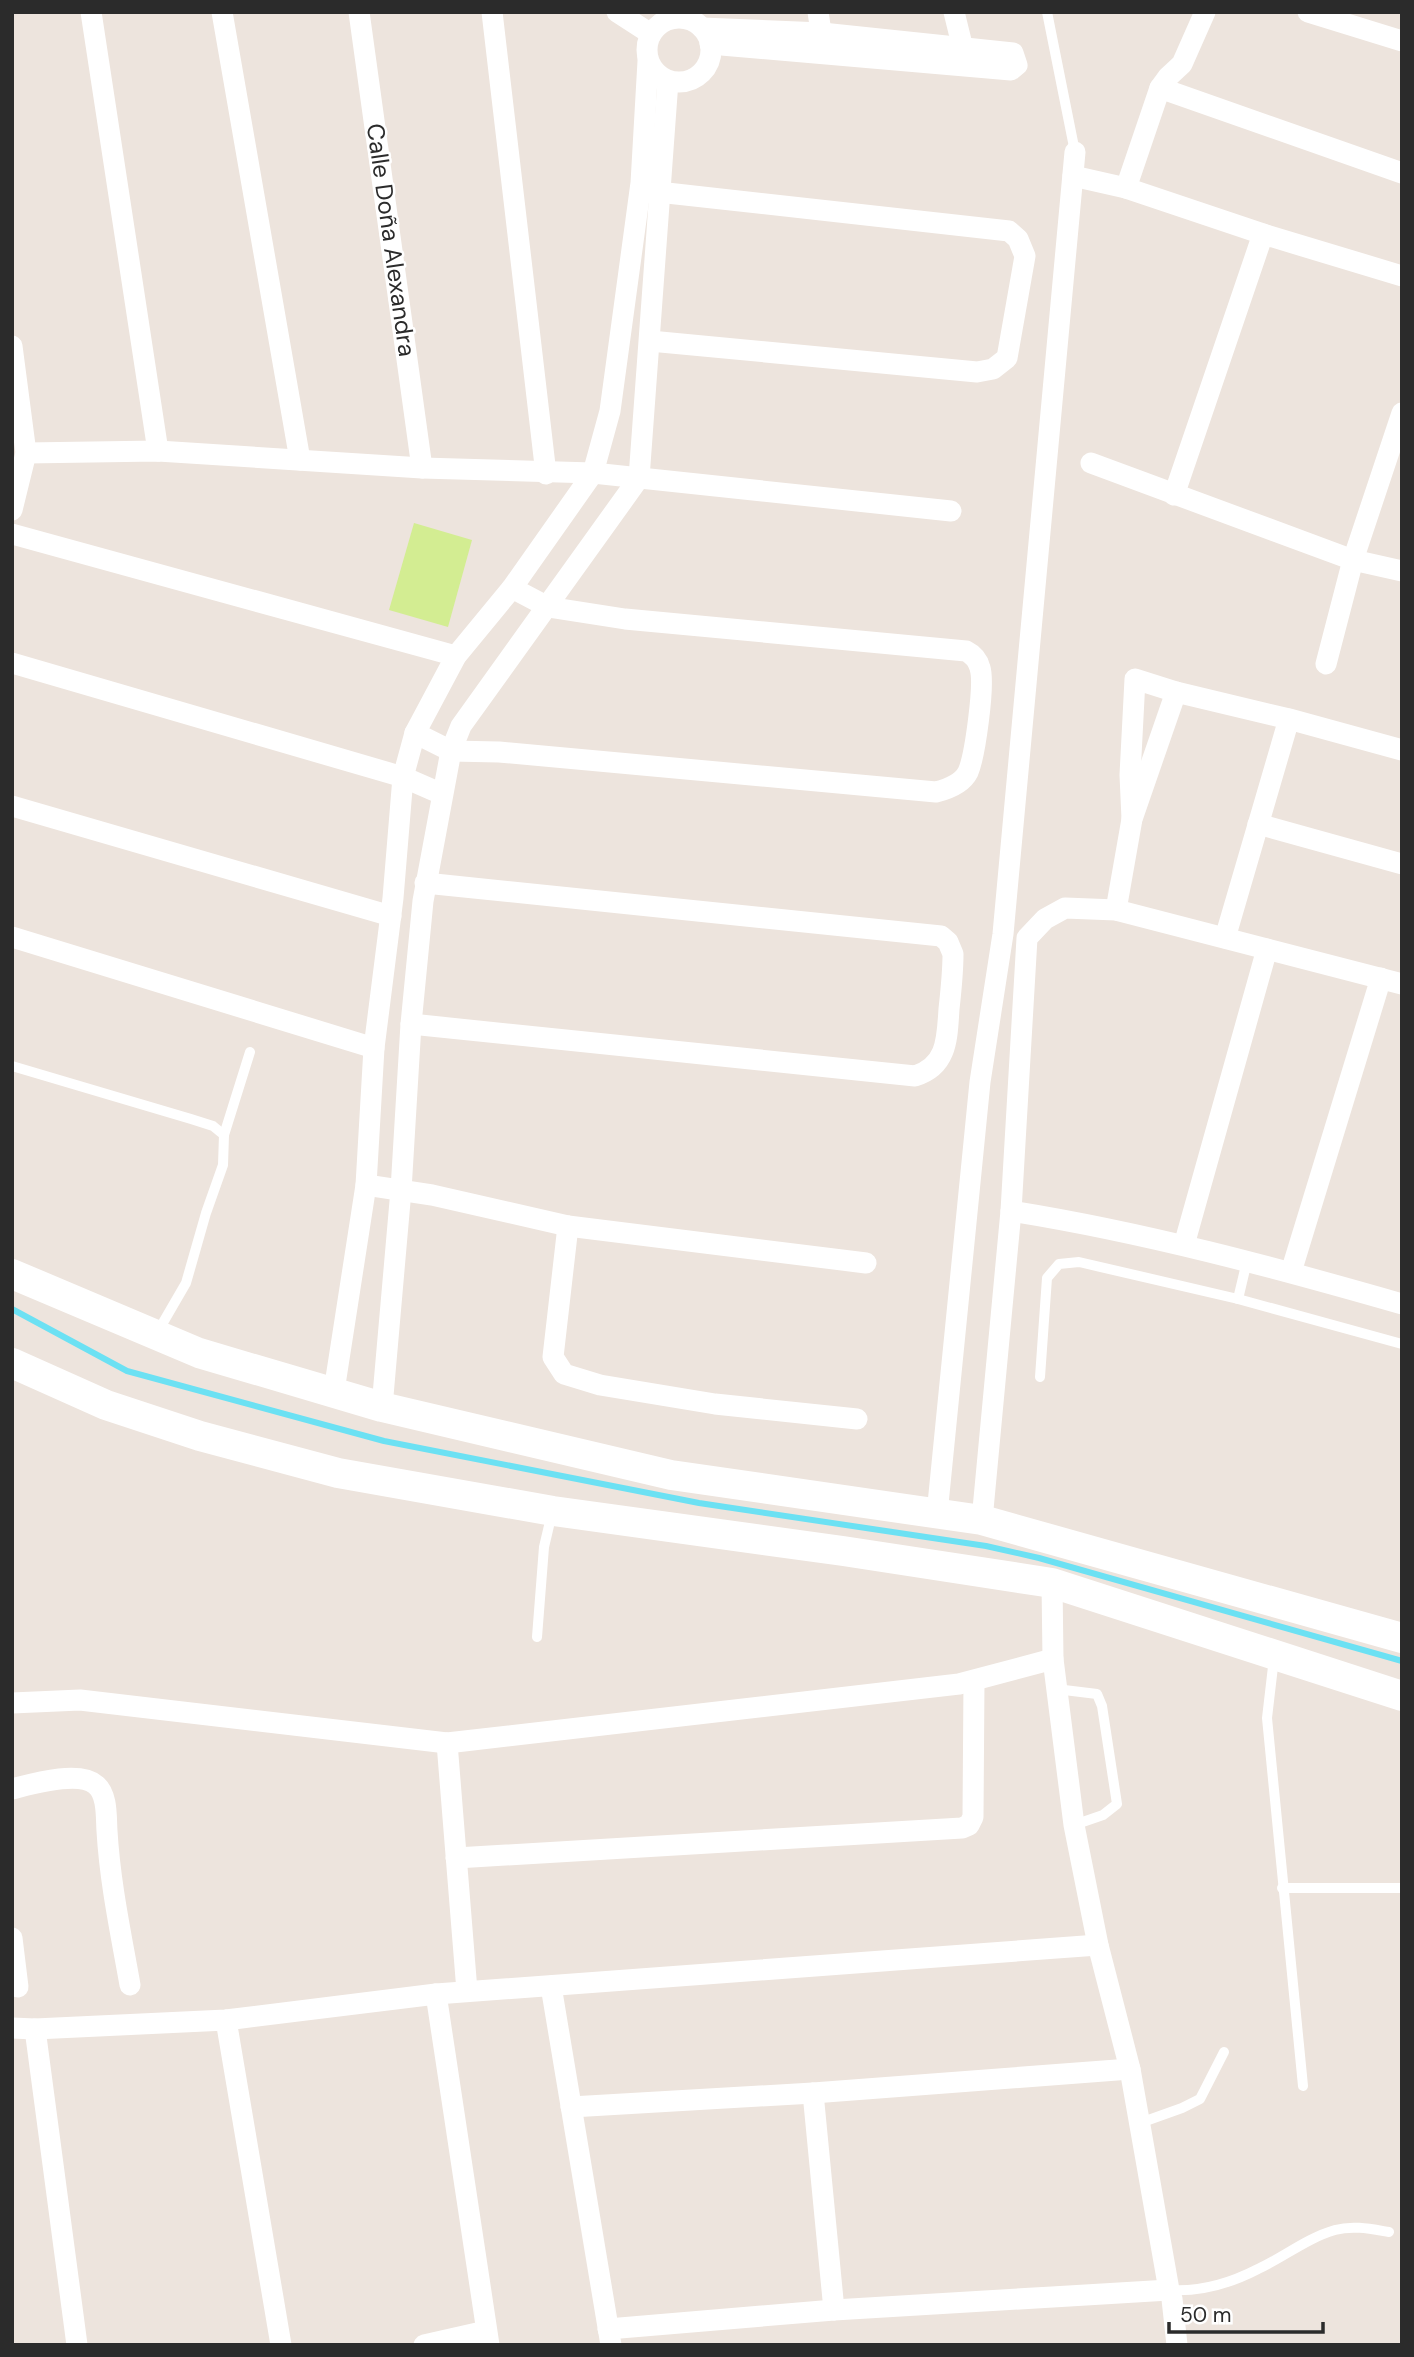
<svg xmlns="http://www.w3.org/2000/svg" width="1414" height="2357" font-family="'DM Sans',sans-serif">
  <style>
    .pitch { fill: #d3ed92 }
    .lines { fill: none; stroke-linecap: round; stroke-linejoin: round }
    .stream { stroke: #6ce1f3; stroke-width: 6 }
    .lane { stroke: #fff; stroke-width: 10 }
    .street { stroke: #fff; stroke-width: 21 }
    .secondary { stroke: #fff; stroke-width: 30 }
    .labels { text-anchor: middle; stroke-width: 5; stroke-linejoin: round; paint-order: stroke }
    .street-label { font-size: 24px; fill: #2b2b2b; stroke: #fff }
  </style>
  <rect width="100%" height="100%" fill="#ede4dd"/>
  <!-- pitch -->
  <path class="pitch" d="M414 523 472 540 448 627 389 610Z"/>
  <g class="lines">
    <!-- stream -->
    <path class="stream" d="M12 1309 127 1371 384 1441 699 1503 986 1546 1039 1558 1402 1661"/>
    <!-- lane -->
    <g class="lane">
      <path d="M1047 12 1075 152"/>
      <path d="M12 1066 191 1119 213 1126 224 1135 223 1165 206 1213 186 1283 157 1333"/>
      <path d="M224 1135 250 1052"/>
      <path d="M1238 1299 1247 1261"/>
      <path d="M1040 1377 1047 1278 1059 1264 1079 1262 1238 1299 1402 1344"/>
      <path d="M537 1637 544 1547 552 1513"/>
      <path d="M1274 1658 1267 1718 1303 2086"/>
      <path d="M1056 1689 1097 1694 1102 1706 1117 1804 1103 1815 1074 1825"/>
      <path d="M1282 1888H1402"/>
      <path d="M1140 2123 1182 2108 1200 2099 1224 2052"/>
      <path d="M1169 2290C1199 2292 1231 2283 1258 2269 1284 2257 1307 2238 1335 2230 1353 2225 1371 2229 1389 2232"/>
    </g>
    <!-- street -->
    <g class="street">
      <path d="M91 12 158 451"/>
      <path d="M222 12 300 460"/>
      <path d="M359 12 422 468"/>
      <path d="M492 12 546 474"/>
      <path d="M617 12 651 34"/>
      <path d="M818 12 823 45"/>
      <path d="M954 12 966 61"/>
      <path d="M1308 12 1402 41"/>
      <circle cx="679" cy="50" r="32"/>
      <path d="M702 28 822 33 1013 53 1017 65 1011 70 710 44"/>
      <path d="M1160 88 1402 173"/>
      <path d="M1073 176 1126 188 1263 234 1402 276"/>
      <path d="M1126 188 1160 88 1168 77 1182 64 1205 12"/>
      <path d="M650 341 977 372 993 369 1007 358 1025 256 1018 239 1009 231 658 192"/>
      <path d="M12 346 26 453 12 510"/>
      <path d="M26 453 158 451 422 468 593 473 951 511"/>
      <path d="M1091 463 1353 560 1402 571"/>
      <path d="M1174 495 1263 234"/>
      <path d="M12 534 456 656"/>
      <path d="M12 663 403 777 442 794"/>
      <path d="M1326 664 1353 560 1402 413"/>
      <path d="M415 733 451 751 499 752 936 792C948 789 962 784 968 772 975 756 985 684 980 668 978 660 974 655 966 651L625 619 548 607 512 588"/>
      <path d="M12 806 391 916"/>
      <path d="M1132 819 1130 775 1135 679 1176 692 1289 719 1402 750"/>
      <path d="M1258 824 1402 864"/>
      <path d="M1116 910 1132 819 1176 692"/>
      <path d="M12 937 374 1048"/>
      <path d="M1225 938 1289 719"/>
      <path d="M411 1024 915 1076C948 1066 947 1037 949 1009 951 991 953 973 953 954L948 942 941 936 425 883"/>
      <path d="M366 1185 432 1195 568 1226 866 1263"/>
      <path d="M1011 1211C1143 1232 1273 1267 1402 1304"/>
      <path d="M568 1226 553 1357 564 1374 600 1385 715 1404 857 1419"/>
      <path d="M1184 1245 1267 949"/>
      <path d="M1291 1272 1381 978"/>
      <path d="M334 1391 366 1185 374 1048 393 898 403 777 415 733 456 656 512 588 593 473 610 411 641 183 648 61"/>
      <path d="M382 1407 401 1190 411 1024 423 901 451 751 461 726 639 478 668 81"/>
      <path d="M937 1514 980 1082 1003 934 1075 152"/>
      <path d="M982 1520 1011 1211 1027 938 1045 919 1065 908 1116 910 1402 984"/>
      <path d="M1052 1583 1053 1659 1074 1825 1098 1945 1130 2069 1169 2290 1172 2299 1177 2345"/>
      <path d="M12 1703 80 1700 447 1743 959 1684 1053 1659"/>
      <path d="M447 1743 467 1991"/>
      <path d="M12 1789C32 1784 79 1770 96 1785 108 1795 106 1818 107 1831 110 1883 121 1934 130 1985"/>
      <path d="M456 1858 962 1828 969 1825 973 1817 974 1681"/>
      <path d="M12 1938 18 1987"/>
      <path d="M551 1986 611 2345"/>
      <path d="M436 1994 489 2345"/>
      <path d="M226 2020 281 2345"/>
      <path d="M12 2028 35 2029 226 2020 436 1994 1098 1945"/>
      <path d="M35 2029 77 2345"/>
      <path d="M813 2093 834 2310"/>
      <path d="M571 2107 813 2093 1130 2069"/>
      <path d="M608 2329 834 2310 1169 2290"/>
      <path d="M424 2345 486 2331"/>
    </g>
    <!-- secondary -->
    <g class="secondary">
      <path d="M12 1274 199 1353 382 1407 671 1475 982 1520 1402 1638"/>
      <path d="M12 1363 106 1405 200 1436 338 1473 553 1511 843 1551 1052 1583 1402 1696"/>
    </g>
  </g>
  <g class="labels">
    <!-- street labels -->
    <g class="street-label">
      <text transform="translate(391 240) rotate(82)" y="8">Calle Doña Alexandra</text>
    </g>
  </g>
  <!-- border -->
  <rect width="1414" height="2357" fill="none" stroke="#2b2b2b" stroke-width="28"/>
  <!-- scale -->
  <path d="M1169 2322v10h154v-10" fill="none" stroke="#2b2b2b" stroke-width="3.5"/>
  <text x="1180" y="2322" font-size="21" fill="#2b2b2b" stroke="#ffffff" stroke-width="5" paint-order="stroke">50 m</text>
</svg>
